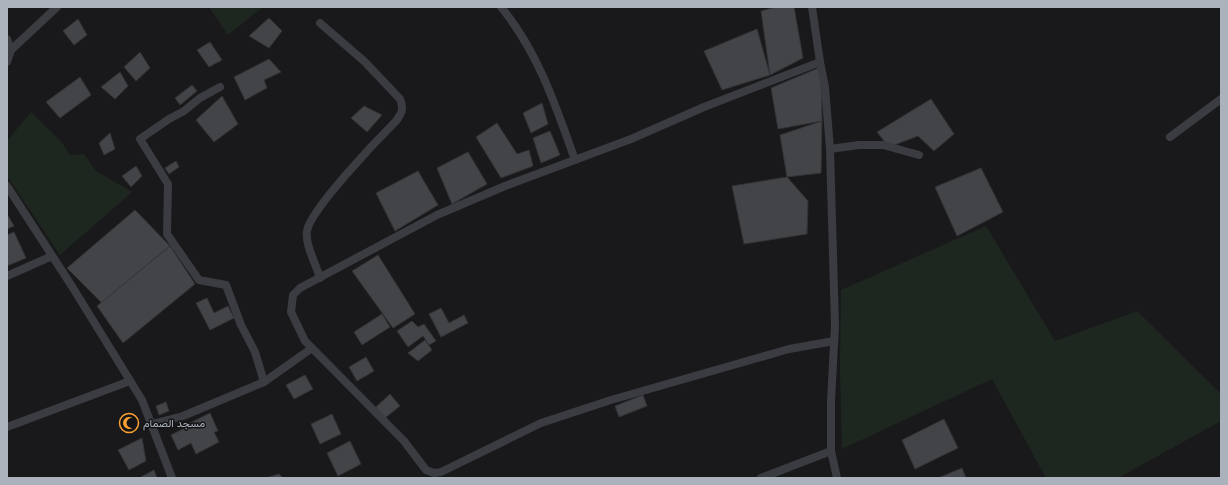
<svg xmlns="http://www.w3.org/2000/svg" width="1228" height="485" font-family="Lato,Vazirmatn,sans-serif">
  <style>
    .green { fill: #1e271f }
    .building { fill: #434448; stroke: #333337 }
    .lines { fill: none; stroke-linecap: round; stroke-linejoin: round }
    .street { stroke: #3a3c41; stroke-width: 8 }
    .labels { text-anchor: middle; stroke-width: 3; stroke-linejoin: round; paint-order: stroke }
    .poi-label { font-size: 11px; fill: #abb2bc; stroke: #141416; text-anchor: start }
  </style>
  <rect width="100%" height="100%" fill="#19191b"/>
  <!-- green -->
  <g class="green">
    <path d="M209 7H263L228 35Z"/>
    <path d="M31 112 60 140 70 155 84 154 96 171 132 192 60 255 7 176V141Z"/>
    <path d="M986 226 1055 341 1137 311 1221 394V421L1118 478H1046L992 379 842 449 840 367 841 290Z"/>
  </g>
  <!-- building -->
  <g class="building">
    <path d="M776 7H794L803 58 770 75 761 11Z"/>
    <path d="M269 18 282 31 269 48 249 36Z"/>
    <path d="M78 19 87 35 74 45 63 31Z"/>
    <path d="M757 29 770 75 722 90 704 51Z"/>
    <path d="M210 42 222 60 209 67 197 50Z"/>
    <path d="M140 52 150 68 136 81 124 67Z"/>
    <path d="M269 59 281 72 264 80 267 88 245 100 234 77Z"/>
    <path d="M821 67 822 121 778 129 771 88Z"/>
    <path d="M120 72 128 86 115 99 101 87Z"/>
    <path d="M80 77 91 95 60 118 46 102Z"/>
    <path d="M192 85 197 91 180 105 175 98Z"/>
    <path d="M222 96 238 124 214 142 196 120Z"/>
    <path d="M931 99 954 134 934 151 918 136 889 147 877 132Z"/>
    <path d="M542 103 548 124 531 133 523 113Z"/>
    <path d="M364 106 382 115 367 132 351 118Z"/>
    <path d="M822 121 821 173 787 177 780 135Z"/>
    <path d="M497 123 517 154 529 150 533 166 501 178 476 137Z"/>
    <path d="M550 131 560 155 541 163 533 138Z"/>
    <path d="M110 133 115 149 104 155 99 143Z"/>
    <path d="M468 152 487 184 452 204 437 168Z"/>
    <path d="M176 161 179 167 169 174 165 168Z"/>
    <path d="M136 166 142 176 131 187 122 176Z"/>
    <path d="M981 168 1003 212 957 236 935 187Z"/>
    <path d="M418 171 438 205 395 231 376 193Z"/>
    <path d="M787 177 808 201 807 234 744 244 732 186Z"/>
    <path d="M135 210 170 246 102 303 67 268Z"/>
    <path d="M7 214 14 226 7 229Z"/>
    <path d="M14 232 26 258 7 266V235Z"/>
    <path d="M170 246 195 284 123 343 97 306Z"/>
    <path d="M378 255 415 314 393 328 352 271Z"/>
    <path d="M207 298 214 313 228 306 234 318 210 330 196 303Z"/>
    <path d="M441 308 449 323 464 315 468 323 441 337 429 314Z"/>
    <path d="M382 314 390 327 362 345 354 332Z"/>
    <path d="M412 321 418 327 424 324 436 341 429 345 423 336 408 347 397 331Z"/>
    <path d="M425 340 432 350 418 361 408 353Z"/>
    <path d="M366 357 374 371 357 381 349 367Z"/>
    <path d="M305 375 313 389 294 399 286 385Z"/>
    <path d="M390 394 400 406 385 418 376 407Z"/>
    <path d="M643 395 647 406 619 417 615 406Z"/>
    <path d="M166 402 169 411 159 415 156 406Z"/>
    <path d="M210 413 218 431 214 432 219 442 196 454 191 443 178 450 171 435 187 427 186 425Z"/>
    <path d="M332 414 341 434 320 444 311 424Z"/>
    <path d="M944 419 958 448 915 469 902 440Z"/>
    <path d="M142 438 146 461 129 470 118 450Z"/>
    <path d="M350 441 361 464 338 476 327 453Z"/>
    <path d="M962 468 966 478H938Z"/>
    <path d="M154 470 157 478H139Z"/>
    <path d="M279 474 283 478H265Z"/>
  </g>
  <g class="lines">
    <!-- street -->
    <g class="street">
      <path d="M501 7C538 52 556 106 575 160"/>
      <path d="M812 7 820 62 704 107 631 139 505 186 437 215 300 288 293 295 291 312 305 341 404 441 426 470 434 473 441 472 541 423 611 400 789 349 834 341"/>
      <path d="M320 23 365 62 400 99C404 109 402 113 396 121 378 139 310 210 307 231 305 245 316 264 320 278"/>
      <path d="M7 39 11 50 7 62"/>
      <path d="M11 50 57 7"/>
      <path d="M820 62 825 87 830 149 835 326 831 401V451L837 478"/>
      <path d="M220 87 200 98 184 111 169 119 140 139 168 184 167 234 199 280 226 285 241 325 255 352 264 382"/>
      <path d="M1170 137 1221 99"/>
      <path d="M830 149 859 145H883L919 155"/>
      <path d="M7 186 73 288 142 400 172 478"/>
      <path d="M7 276 52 256"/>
      <path d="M152 424 183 416 264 382 312 348"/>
      <path d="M7 427 130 381"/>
      <path d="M761 478 831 451"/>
    </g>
  </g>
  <!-- icons -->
  <defs>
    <symbol id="mosque-ring" viewBox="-11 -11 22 22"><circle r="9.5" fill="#141416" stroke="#fba131" stroke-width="1.5"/><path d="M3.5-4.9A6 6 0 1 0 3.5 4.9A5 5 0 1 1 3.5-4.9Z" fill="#fba131"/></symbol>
  </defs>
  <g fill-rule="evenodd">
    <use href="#mosque-ring" x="118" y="412" width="22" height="22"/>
  </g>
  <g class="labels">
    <!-- poi labels -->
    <g class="poi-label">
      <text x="143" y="427">مسجد الصمام</text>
    </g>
  </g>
  <!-- border -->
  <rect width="1228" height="485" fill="none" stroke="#abb2bc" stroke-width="16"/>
</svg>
